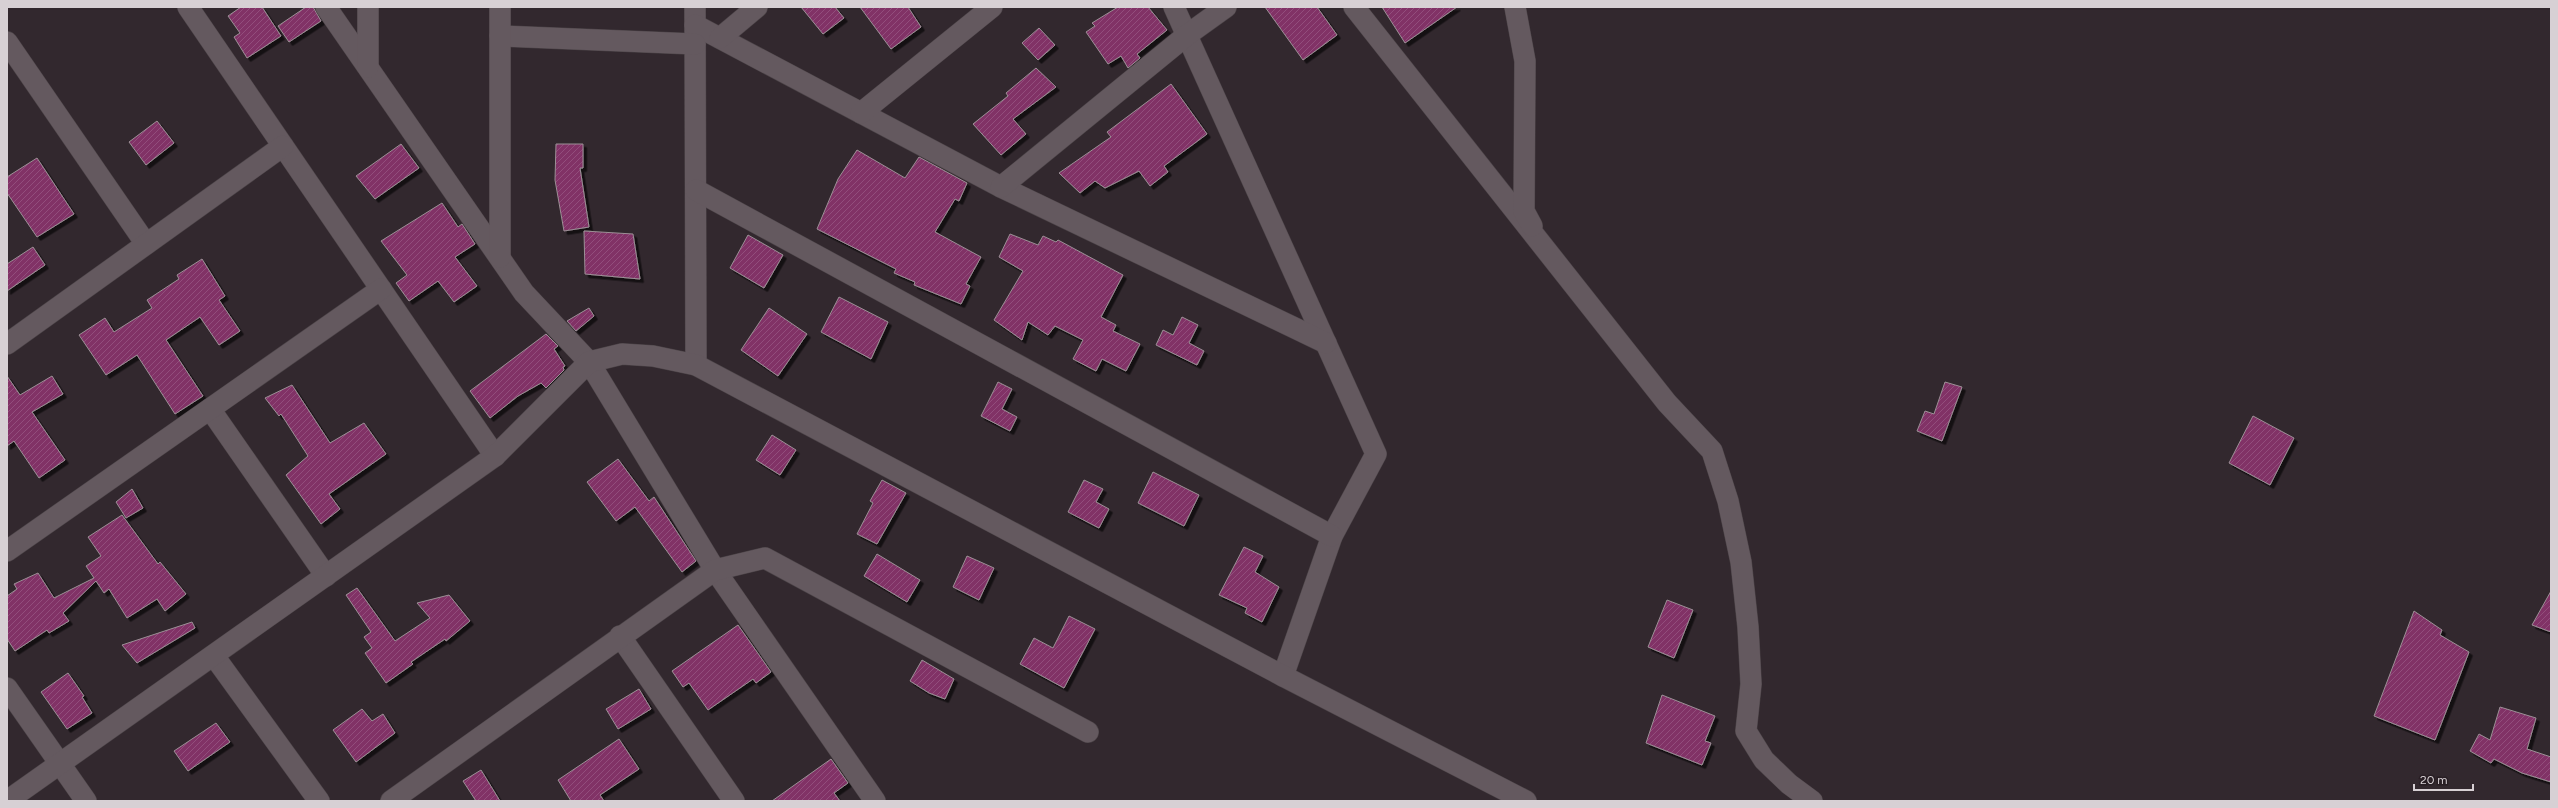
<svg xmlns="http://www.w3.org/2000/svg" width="2558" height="808" font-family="Figtree,sans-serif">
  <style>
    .building { fill: url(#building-hatch); stroke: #9c9096; filter: url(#shadow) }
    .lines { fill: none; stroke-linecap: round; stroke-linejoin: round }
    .street-casing { stroke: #4b4347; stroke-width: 22 }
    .street { stroke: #64595f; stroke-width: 21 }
  </style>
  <defs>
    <pattern id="building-hatch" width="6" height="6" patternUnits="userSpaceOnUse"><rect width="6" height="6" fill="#813066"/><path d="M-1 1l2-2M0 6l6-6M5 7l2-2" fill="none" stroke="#924d7b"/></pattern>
    <filter id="shadow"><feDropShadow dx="3.5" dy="3.5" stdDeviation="0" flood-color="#0009"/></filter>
  </defs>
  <rect width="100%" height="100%" fill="#32282e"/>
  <!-- building -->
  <g class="building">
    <path d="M241 7H262L281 36 247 58 234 37 240 33 228 16Z"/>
    <path d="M306 7H313L321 21 289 42 278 26Z"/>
    <path d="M801 7H835L844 18 823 34Z"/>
    <path d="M860 7H908L921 27 891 49Z"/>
    <path d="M1118 7H1148L1167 30 1137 54 1140 58 1128 68 1121 56 1108 64 1086 32 1095 26 1092 23Z"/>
    <path d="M1265 7H1317L1337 35 1303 60Z"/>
    <path d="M1382 7H1457L1405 43Z"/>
    <path d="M1039 28 1055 45 1038 60 1022 43Z"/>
    <path d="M1036 68 1056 87 1013 119 1026 134 1001 155 973 124 1008 96 1006 93Z"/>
    <path d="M1171 84 1207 134 1164 166 1168 172 1150 186 1139 171 1105 188 1095 181 1080 193 1059 173 1111 137 1107 132Z"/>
    <path d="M157 121 174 143 146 165 129 142Z"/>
    <path d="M401 144 419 168 375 199 356 176Z"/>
    <path d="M556 144H583V168H580L589 227 564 231 555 180Z"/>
    <path d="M857 150 905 178 919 157 967 183 959 201 955 199 935 232 981 257 966 284 970 286 961 304 914 285 915 282 894 273 896 269 817 229 838 179Z"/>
    <path d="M37 158 74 214 37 237 7 193V177Z"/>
    <path d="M442 203 458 227 462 224 475 244 455 257 477 286 454 302 438 281 409 301 396 283 407 275 381 241Z"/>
    <path d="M584 231 633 234 640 279 585 274Z"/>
    <path d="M1010 234 1038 245 1043 236 1056 242 1058 240 1123 275 1101 317 1116 325 1113 331 1140 344 1126 371 1102 359 1096 371 1073 359 1083 340 1055 326 1048 335 1028 322 1022 340 994 320 1023 271 999 257Z"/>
    <path d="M748 235 783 255 764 288 730 268Z"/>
    <path d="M33 247 45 265 7 291V264Z"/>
    <path d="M202 259 225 296 219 300 240 331 219 345 200 317 166 340 203 396 175 414 137 355 106 375 79 335 105 318 114 332 152 308 147 300 179 279 177 275Z"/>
    <path d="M839 297 888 322 871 359 821 332Z"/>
    <path d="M589 308 594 316 576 331 567 321Z"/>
    <path d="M769 308 807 334 778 376 741 350Z"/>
    <path d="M1182 317 1198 325 1189 343 1204 351 1197 365 1156 345 1163 330 1173 335Z"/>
    <path d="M546 334 558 346 554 349 565 366 563 367 564 370 546 388 541 383 518 396 490 418 470 391Z"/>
    <path d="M7 376 20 395 52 376 63 394 32 412 65 460 39 478 14 441 7 446Z"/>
    <path d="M998 382 1012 389 1002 409 1017 417 1010 431 981 416Z"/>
    <path d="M1945 382 1962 387 1942 441 1917 431 1925 411 1934 414Z"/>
    <path d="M292 385 330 443 364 423 386 454 329 494 340 509 321 524 286 475 308 456 281 414 279 416 265 398Z"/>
    <path d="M2253 416 2294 438 2270 485 2229 463Z"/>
    <path d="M772 435 796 450 780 475 756 460Z"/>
    <path d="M618 459 649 501 654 497 696 561 682 572 635 507 616 521 587 482Z"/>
    <path d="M1153 472 1199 495 1184 526 1138 503Z"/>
    <path d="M882 480 906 493 877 544 857 534 873 503 870 501Z"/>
    <path d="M1084 480 1103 489 1096 502 1109 509 1099 528 1068 512Z"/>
    <path d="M132 489 143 508 126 518 116 502Z"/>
    <path d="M122 515 158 564 160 562 186 594 165 611 157 599 127 618 109 589 104 593 96 581 63 613 69 621 49 633 47 630 15 651 7 639V596L17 589 14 584 38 573 54 598 94 578 86 566 101 556 88 537Z"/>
    <path d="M1244 547 1263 556 1255 572 1279 587 1262 622 1245 613 1247 608 1219 595Z"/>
    <path d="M877 554 920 580 907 602 864 576Z"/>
    <path d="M967 556 994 568 979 600 953 587Z"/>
    <path d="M357 588 395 641 430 618 417 603 449 595 470 621 446 641 445 639 411 662 413 664 386 683 365 653 372 648 364 637 371 632 346 595Z"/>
    <path d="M2551 591V632L2532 625Z"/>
    <path d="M1667 600 1693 610 1674 658 1648 647Z"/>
    <path d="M2414 611 2442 630 2440 635 2469 652 2435 740 2374 716Z"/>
    <path d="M1069 616 1095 629 1064 688 1020 664 1034 638 1053 648Z"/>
    <path d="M192 622 195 628 137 663 122 645Z"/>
    <path d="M738 625 771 672 756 683 753 679 708 710 689 683 683 687 672 671Z"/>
    <path d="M922 660 954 679 945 699 929 693 910 681Z"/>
    <path d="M68 673 84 696 82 697 92 713 67 729 41 692Z"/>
    <path d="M639 689 651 709 618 729 606 709Z"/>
    <path d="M1662 695 1715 716 1705 741 1711 743 1702 765 1646 743Z"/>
    <path d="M2500 707 2536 718 2527 749 2551 757V782L2522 773 2494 759 2491 763 2470 751 2479 734 2490 740Z"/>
    <path d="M362 709 372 721 383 714 395 733 356 762 333 730Z"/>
    <path d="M216 723 230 742 188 771 174 751Z"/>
    <path d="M619 739 639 769 600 795 604 801H571L558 780Z"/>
    <path d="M831 759 848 783 834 793 840 801H772Z"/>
    <path d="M481 770 500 801H476L463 781Z"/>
  </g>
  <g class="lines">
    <defs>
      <g id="street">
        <path d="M188 7 495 456"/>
        <path d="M326 7 524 293 589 362 715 570 875 801"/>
        <path d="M368 7V67"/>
        <path d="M695 7 696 365"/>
        <path d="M1174 7 1376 454 1332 536 1283 676"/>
        <path d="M1354 7 1667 403 1712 451 1728 501 1741 562 1748 627 1751 684 1746 731 1764 760 1789 784 1812 801"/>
        <path d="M1515 7 1525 61 1524 211 1532 226"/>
        <path d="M695 25 1001 187 1326 343"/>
        <path d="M500 36 695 44"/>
        <path d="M720 38 757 7"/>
        <path d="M7 42 146 244"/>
        <path d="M861 113 992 7"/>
        <path d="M1001 187 1187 35 1226 7"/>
        <path d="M696 190 1332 536"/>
        <path d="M500 257V7"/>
        <path d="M7 344 283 146"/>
        <path d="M210 409 326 576"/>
        <path d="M7 551 381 289"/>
        <path d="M620 636 734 801"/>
        <path d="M214 656 319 801"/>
        <path d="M7 688 86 801"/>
        <path d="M7 801 495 456 589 362 622 354 653 356 696 365 1283 676 1526 801"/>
        <path d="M391 801 715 570 765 558 1088 732"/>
      </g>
    </defs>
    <!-- street casing -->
    <use href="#street" class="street-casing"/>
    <!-- street -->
    <use href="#street" class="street"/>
  </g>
  <!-- border -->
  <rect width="2558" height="808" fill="none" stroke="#d7d0d4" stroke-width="16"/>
  <!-- scale -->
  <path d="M2414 784v6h59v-6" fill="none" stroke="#d7d0d4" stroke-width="2"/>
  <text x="2420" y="784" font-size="12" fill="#d7d0d4" stroke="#281e24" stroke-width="3" paint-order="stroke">20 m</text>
</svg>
